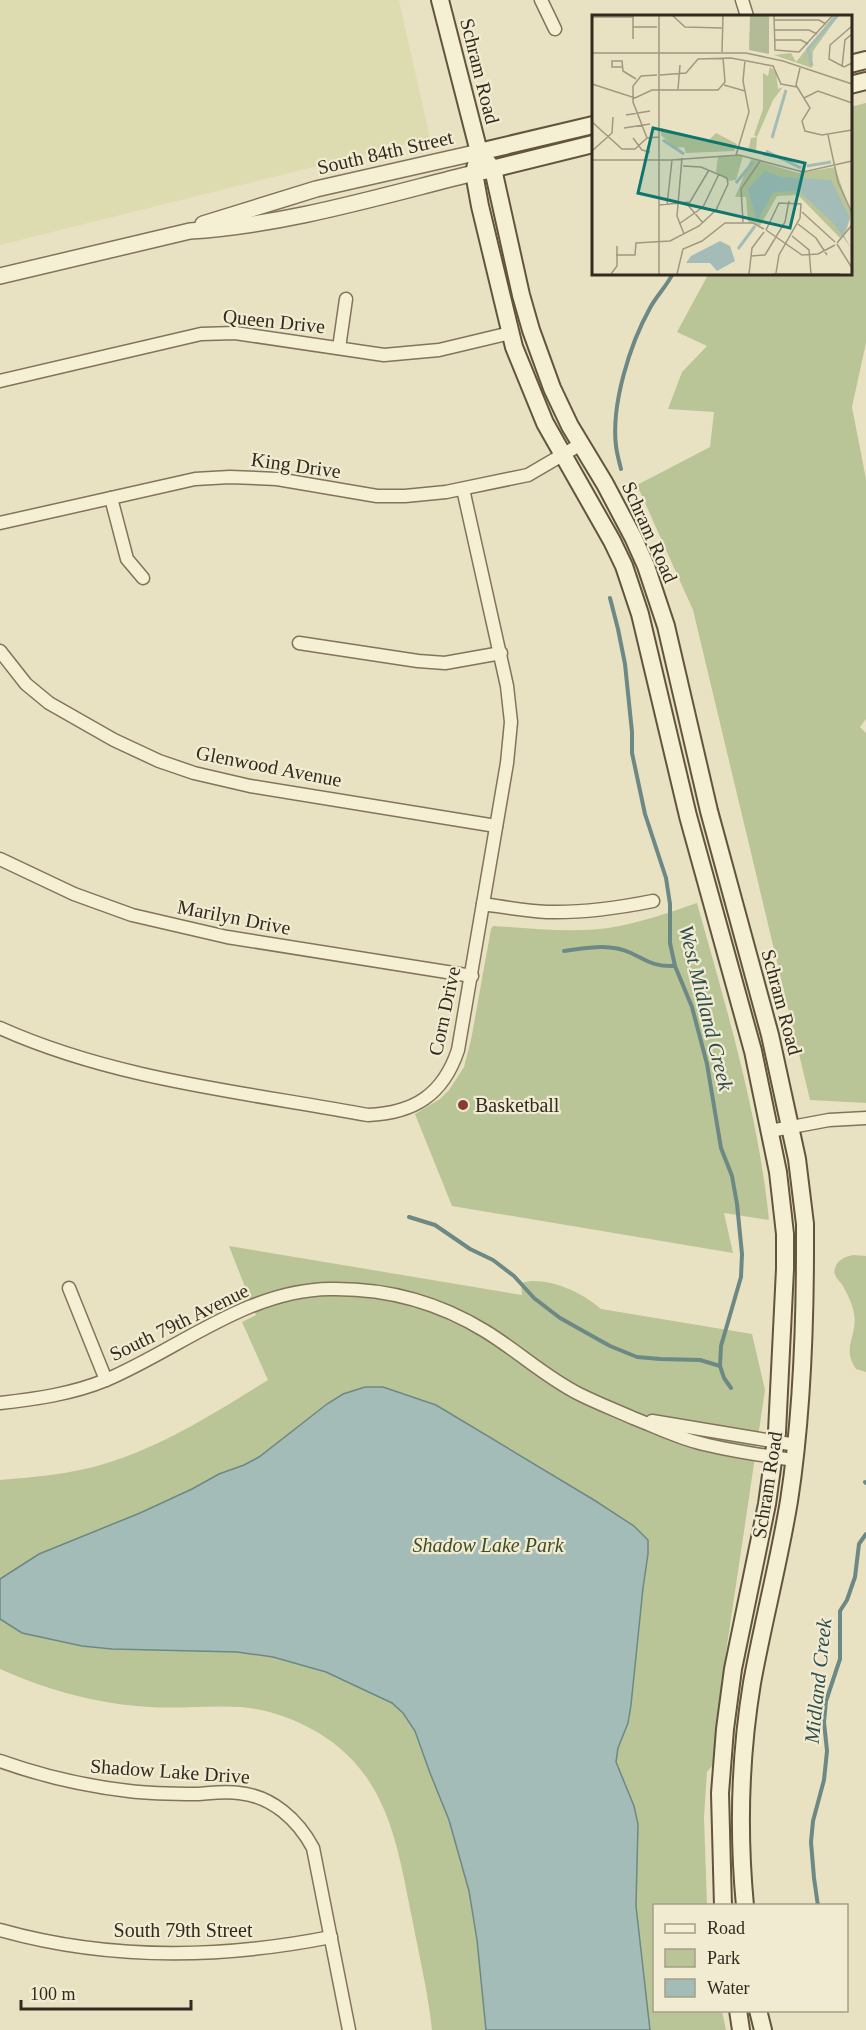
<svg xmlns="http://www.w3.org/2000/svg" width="866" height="2030" font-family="Georgia,serif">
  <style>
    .farmland { fill: #dddcb0 }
    .green { fill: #bac597 }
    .water { fill: #a4bcb8; stroke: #6c8985; stroke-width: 1.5 }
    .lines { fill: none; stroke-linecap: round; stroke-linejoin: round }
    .stream { stroke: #6c8985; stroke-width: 4 }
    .minor-casing { stroke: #81745b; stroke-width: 15 }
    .tertiary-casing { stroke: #81745b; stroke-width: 18 }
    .secondary-casing { stroke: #62553e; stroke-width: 20 }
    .minor { stroke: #f5efd4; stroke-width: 12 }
    .tertiary { stroke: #f5efd4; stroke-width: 15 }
    .secondary { stroke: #f5efd4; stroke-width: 16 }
    .poi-dot { fill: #893c32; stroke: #f1ecd1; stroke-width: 2 }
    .labels { text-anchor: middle; stroke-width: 4.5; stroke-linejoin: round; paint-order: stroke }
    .street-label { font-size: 20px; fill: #322a1e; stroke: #f1ecd1 }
    .poi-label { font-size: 20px; fill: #322a1e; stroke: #f1ecd1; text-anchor: start }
    .park-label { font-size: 20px; font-style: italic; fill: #3e4c27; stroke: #f1ecd1 }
    .water-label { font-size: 21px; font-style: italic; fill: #2f4e50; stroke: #f1ecd1 }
    .inset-river { fill: none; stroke: #a4bcb8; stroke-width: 3 }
    .inset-road { fill: none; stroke: #a09880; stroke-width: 1.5 }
    .view { fill: #0f766e; fill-opacity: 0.15; stroke: #0f766e; stroke-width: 3 }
    .inset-edge { fill: none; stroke: #322a1e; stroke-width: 3 }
  </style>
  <rect width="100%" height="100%" fill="#e9e2c2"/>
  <!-- farmland -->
  <path class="farmland" d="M0 0H399L430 138 0 245Z"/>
  <!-- green -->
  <g class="green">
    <path d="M866 103V343L852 407 866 479V719L860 727 866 733V1103L810 1100 693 610 637 485 710 447 714 412 668 409 682 372 707 346 677 332 709 273H850V107Z"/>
    <path d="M697 903C726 1007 758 1112 769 1220L724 1213 733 1253 452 1206 415 1114 440 1099 449 1090 464 1067 471 1040 491 929 493 926C531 928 570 933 608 928 639 923 668 913 697 903Z"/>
    <path d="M229 1246 522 1295 521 1283C546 1275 582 1292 601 1309L752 1334 765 1390 722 1679 713 1765 707 1772 704 1817 707 1905 654 1906V2010L722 2011 726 2030H432C428 1992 419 1955 412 1918 397 1844 388 1774 317 1732 293 1718 267 1709 240 1707 210 1705 179 1709 149 1707 97 1704 47 1690 0 1669V1480C35 1477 71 1474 104 1464 163 1446 216 1412 268 1380L242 1322 256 1315Z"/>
    <path d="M853 1255 866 1256V1372L856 1369C841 1347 858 1336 854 1314 853 1306 848 1295 844 1288 841 1281 832 1277 835 1268 838 1259 845 1257 853 1255Z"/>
  </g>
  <!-- water -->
  <path class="water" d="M365 1387H383L436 1405 594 1500 634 1526 648 1540V1554L643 1588 631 1705 628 1723 618 1748 616 1762 634 1806 638 1824 636 1906 650 2030H486L477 1940 469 1891 449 1820 430 1773 415 1731 403 1713 392 1703 326 1672 273 1657 237 1652 112 1649 82 1646 22 1633 0 1619V1579L39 1554 140 1513 192 1489 219 1474 244 1465 259 1457 327 1404 343 1394Z"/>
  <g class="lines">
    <!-- stream -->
    <g class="stream">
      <path d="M621 469C619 461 617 454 616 446 611 404 630 344 650 308 657 295 667 286 673 273"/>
      <path d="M610 598 618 629 625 664 632 732V753L645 814 666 878 670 904V943L675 966 692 1007 707 1064 721 1148 732 1176 737 1204 742 1254 741 1277 721 1346 720 1366 724 1378 731 1388"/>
      <path d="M564 951C587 948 609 943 631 953 648 961 654 967 675 966"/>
      <path d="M409 1217 435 1225 470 1249 493 1260 514 1276 534 1298 560 1318 610 1346 637 1357 660 1359 700 1360 720 1366"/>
      <path d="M865 1482 866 1483"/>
      <path d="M818 1906 814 1878 811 1842 813 1821 824 1780 827 1751 824 1722 826 1701 840 1659V1611L847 1600 855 1577 859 1544 866 1534"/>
    </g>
    <defs>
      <g id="minor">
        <path d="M541 0 555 29"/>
        <path d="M742 0 747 16"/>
        <path d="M339 348 346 299"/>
        <path d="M0 381 201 334 235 333 384 355 439 350 510 333"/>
        <path d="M111 498 127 559 143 578"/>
        <path d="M0 523 195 479 230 477 277 479 377 496H405L446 492 528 475 581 444"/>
        <path d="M299 643 418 661 445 663 501 653"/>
        <path d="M0 651 26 684 49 703 114 740 159 761 194 773 250 786 496 826"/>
        <path d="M0 859 74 894 132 915 227 937 472 976"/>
        <path d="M483 904C504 907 526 911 547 912 583 913 618 908 653 901"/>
        <path d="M0 1028C116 1080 244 1092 368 1115 414 1113 443 1095 458 1050L507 763 511 722 507 686 463 489"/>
        <path d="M770 1131 829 1120 866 1118"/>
        <path d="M69 1288 106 1380"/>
        <path d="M0 1403C36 1399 72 1394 106 1380 179 1349 247 1290 330 1289 386 1288 438 1302 485 1331 518 1351 545 1377 579 1394 597 1403 615 1410 633 1418 654 1426 674 1436 696 1442 728 1451 762 1455 794 1460"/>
        <path d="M652 1421 796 1445"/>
        <path d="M0 1761C42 1776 85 1786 129 1791 152 1794 175 1794 198 1794 212 1793 225 1791 239 1793 272 1796 298 1820 313 1848L349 2030"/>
        <path d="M0 1930C110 1961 220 1959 331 1937"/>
      </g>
      <g id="tertiary">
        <path d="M203 224 316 189 479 152"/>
        <path d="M0 276 190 231C286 225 381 196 474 173"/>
      </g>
      <g id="secondary">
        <path d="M440 0 479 152 474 173 480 206 514 347 545 423 612 541 624 566 640 614 688 816 753 1051 778 1172 785 1234V1269L777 1432 767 1504 733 1669 725 1729 720 1793 723 1906"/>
        <path d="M850 64 866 60"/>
        <path d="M850 85 866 81"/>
        <path d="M479 152 493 169 521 295 531 330 552 388 570 426 605 484 633 537 646 566 666 626 709 811 770 1035 797 1159 805 1224V1247C805 1331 802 1417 789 1501 779 1562 763 1622 752 1683 740 1756 738 1832 745 1906"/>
        <path d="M479 152 593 125"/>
        <path d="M484 171 593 144"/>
        <path d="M738 2010 741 2030"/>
        <path d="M758 2010 763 2030"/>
      </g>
    </defs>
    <!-- minor casing -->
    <use href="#minor" class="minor-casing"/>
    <!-- tertiary casing -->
    <use href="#tertiary" class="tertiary-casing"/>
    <!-- secondary casing -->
    <use href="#secondary" class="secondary-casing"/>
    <!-- minor -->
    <use href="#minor" class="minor"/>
    <!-- tertiary -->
    <use href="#tertiary" class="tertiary"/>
    <!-- secondary -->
    <use href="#secondary" class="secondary"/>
  </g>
  <!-- markers -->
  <circle class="poi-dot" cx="463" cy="1105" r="6"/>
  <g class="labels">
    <!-- street labels -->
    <g class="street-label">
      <text transform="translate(480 71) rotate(76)" y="7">Schram Road</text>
      <text transform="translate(385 152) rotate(-13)" y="7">South 84th Street</text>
      <text transform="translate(274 321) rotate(6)" y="7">Queen Drive</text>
      <text transform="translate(296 465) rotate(8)" y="7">King Drive</text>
      <text transform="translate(650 532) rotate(66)" y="7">Schram Road</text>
      <text transform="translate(269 766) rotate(11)" y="7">Glenwood Avenue</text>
      <text transform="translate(234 917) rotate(11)" y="7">Marilyn Drive</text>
      <text transform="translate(782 1002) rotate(75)" y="7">Schram Road</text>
      <text transform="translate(444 1011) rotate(-78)" y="7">Corn Drive</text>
      <text transform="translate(179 1322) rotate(-26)" y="7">South 79th Avenue</text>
      <text transform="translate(767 1485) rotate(-81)" y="7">Schram Road</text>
      <text transform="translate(170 1771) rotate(4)" y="7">Shadow Lake Drive</text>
      <text x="183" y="1937">South 79th Street</text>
    </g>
    <!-- poi labels -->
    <g class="poi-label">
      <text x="475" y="1112">Basketball</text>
    </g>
    <!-- park labels -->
    <g class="park-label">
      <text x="488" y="1552">Shadow Lake Park</text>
    </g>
    <!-- water labels -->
    <g class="water-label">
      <text transform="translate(706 1008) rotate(76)" y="7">West Midland Creek</text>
      <text transform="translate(818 1681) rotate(-84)" y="7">Midland Creek</text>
    </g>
  </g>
  <!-- overview -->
  <g transform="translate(592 15)">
    <rect width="260" height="260" fill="#e9e2c2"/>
    <path d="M242 0H247L221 36 220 53 182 40 199 38 204 47ZM178 52 184 57 186 74 191 72 181 85 165 122 164 136 156 137 159 123 165 122 162 120 171 94V58L176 61ZM69 113 116 126 124 118 145 129 142 136 94 138 92 132 83 133 69 120ZM126 141H151L144 165 137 166 124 157ZM159 144 206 158 243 152 259 199 254 218 248 223 206 180 185 181 168 211 156 207 154 182H143Z" fill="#bac597"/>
    <path d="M158 0H177V39L157 35Z" fill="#b2bb96"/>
    <path d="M173 156 189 162 239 165 258 203 251 219 259 233 241 208 207 176 181 177 165 207 156 174ZM128 226 138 231 143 246 125 256 118 248H94L99 241Z" fill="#a4bcb8"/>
    <path class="inset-river" d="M220 51 216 34 246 0M180 123 194 75M71 125 92 139M174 136 209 153M215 151 239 147M144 168 161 147M146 234 163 211"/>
    <path class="inset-road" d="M67 0V145M80 0 93 12 130 13M182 0 183 35 207 37 241 0M0 2H41M182 5H227L234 9M260 11 238 30 237 44 252 52 260 48M41 12H65M182 15H217L225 19M41 24V1M182 25H209L216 29M130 37 131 0M0 38H154L191 46 260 69M30 52H20V46H30L31 56 44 64M250 52 253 25 260 19M208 53 204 70 218 93 210 106 213 116 230 120 260 115M68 60 94 58 106 44 139 43 181 51 189 69 205 72M0 69 43 83 60 75H126L133 67 131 43M132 70 153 76M86 74 88 50M212 83 226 76 260 88M34 100 58 96M0 107 30 134H43L55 123 67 122M32 113 58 109M236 120 246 167 260 198M41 123 50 135 58 137M55 123 41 87V71L49 61 65 60M0 136 20 118 21 102M144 140 157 97 151 66 153 45M90 143 85 201 92 219M0 145H79L147 140 211 157 260 146M67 145V259M95 189 111 208M67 190 98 187 117 155M75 190 80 145M210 197 243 227M151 207 149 174 168 146M87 209 111 192 127 159M206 209 224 223 235 240M174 215 187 188 209 189 208 203 187 240 184 258M174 215 210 240 226 239 243 230M200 221 217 235 219 259M245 228 260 210M245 229 260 253M24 240H43L44 228 78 226 107 211 124 195 136 169 135 163 109 152 91 151M159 241 173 240 193 207 197 186M19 259 25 251V231M85 259 91 234 110 226 133 208H161L172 214M157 259 160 233 172 217M180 259H248"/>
    <path class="view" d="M61 113 213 148 198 213 46 178Z"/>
    <rect width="260" height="260" class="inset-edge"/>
  </g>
  <!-- legend -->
  <rect x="653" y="1904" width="195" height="108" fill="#f1ecd1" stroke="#a59e89" stroke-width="1.5"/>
  <rect x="665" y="1924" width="30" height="9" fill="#f5efd4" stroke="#a59e89" stroke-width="1.5"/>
  <text x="707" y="1934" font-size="18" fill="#322a1e">Road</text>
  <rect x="665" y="1949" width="30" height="18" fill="#bac597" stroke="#a59e89" stroke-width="1.5"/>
  <text x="707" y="1964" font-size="18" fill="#322a1e">Park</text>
  <rect x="665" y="1979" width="30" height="18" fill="#a4bcb8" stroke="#a59e89" stroke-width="1.5"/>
  <text x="707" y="1994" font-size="18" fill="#322a1e">Water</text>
  <!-- scale -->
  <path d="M21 2000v9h170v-9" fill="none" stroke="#322a1e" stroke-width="3"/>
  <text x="30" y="2000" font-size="18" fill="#322a1e" stroke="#f1ecd1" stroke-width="4.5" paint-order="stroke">100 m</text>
</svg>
